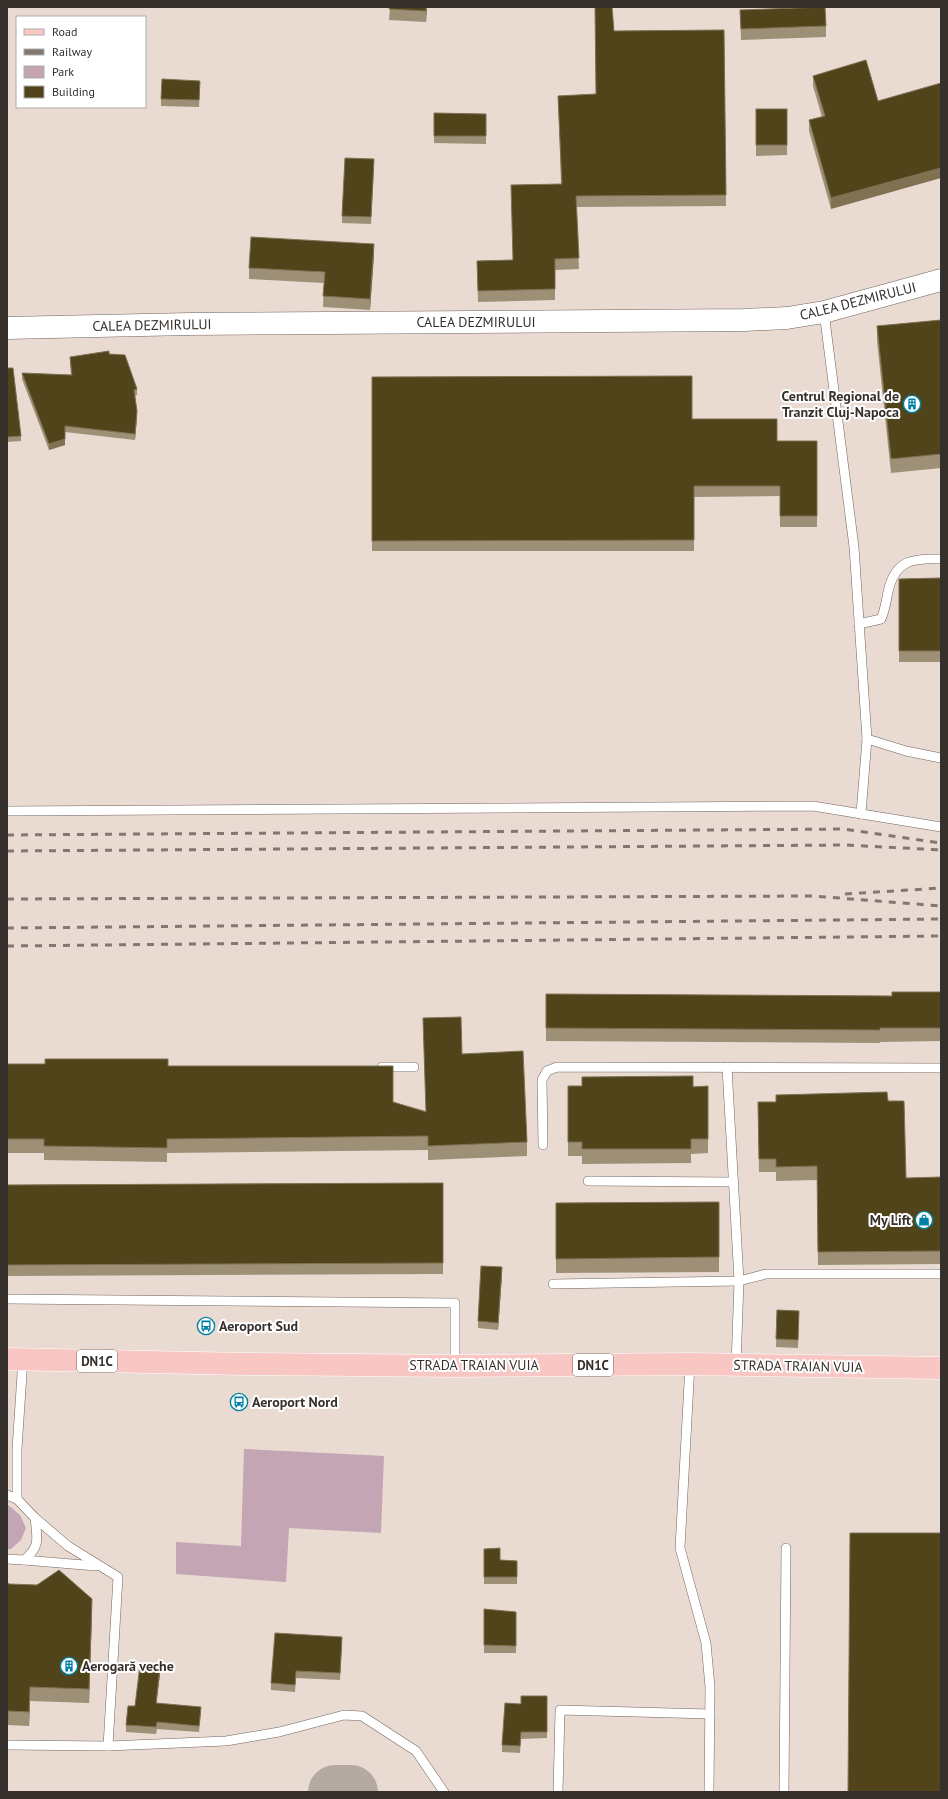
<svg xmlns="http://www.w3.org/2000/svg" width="948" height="1799" font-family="'PT Sans',sans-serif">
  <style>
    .green { fill: #c4a5b3 }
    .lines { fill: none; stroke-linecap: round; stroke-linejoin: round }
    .taxiway { stroke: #b5aaa2; stroke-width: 54 }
    .service-casing { stroke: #71655d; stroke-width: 10 }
    .secondary-casing { stroke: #71655d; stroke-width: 23 }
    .primary-casing { stroke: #fff; stroke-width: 23 }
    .service { stroke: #fff; stroke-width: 9 }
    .secondary { stroke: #fff; stroke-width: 22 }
    .primary { stroke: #f8c7c4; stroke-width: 22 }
    .rail { stroke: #817872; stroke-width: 3; stroke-dasharray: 7 7; stroke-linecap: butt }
    .wall { fill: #9d9076 }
    .shaded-wall { fill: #7f7152 }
    .building { fill: #51441b; stroke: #7f7152 }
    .labels { text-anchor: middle; stroke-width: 4; stroke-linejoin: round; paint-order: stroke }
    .shield { fill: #fff; stroke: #726e6b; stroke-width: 1 }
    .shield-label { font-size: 13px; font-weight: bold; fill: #35302c }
    .street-label { font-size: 14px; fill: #35302c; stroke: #fff }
    .poi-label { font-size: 14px; font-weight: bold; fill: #35302c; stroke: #fff; text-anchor: start }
  </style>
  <rect width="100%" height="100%" fill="#e9dbd2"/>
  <!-- green -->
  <g class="green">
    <path d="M244 1449 384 1456 381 1533 289 1528 286 1582 176 1574V1542L241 1546Z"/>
    <path d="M7 1504 20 1515 26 1528 21 1540 11 1549H7Z"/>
  </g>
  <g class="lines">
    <!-- taxiway -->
    <path class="taxiway" d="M335 1792H351"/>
    <defs>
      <g id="service">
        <path d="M824 312 854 547 867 739 861 814"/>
        <path d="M859 624 881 619C885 610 886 602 888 592 895 560 912 558 941 559"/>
        <path d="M867 739 906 751 941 758"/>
        <path d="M7 811 813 806 941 827"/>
        <path d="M382 1067H414"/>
        <path d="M727 1067 739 1281 736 1365"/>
        <path d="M543 1145 542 1080 547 1071 557 1067 941 1068"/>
        <path d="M588 1181 733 1182"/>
        <path d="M553 1284 739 1281 766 1274H941"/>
        <path d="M7 1299 455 1303V1366"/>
        <path d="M690 1364 680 1548 706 1643 710 1687 709 1792"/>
        <path d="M7 1495 17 1499 35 1518 68 1546 118 1577 108 1746"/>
        <path d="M17 1499V1449L23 1359"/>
        <path d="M7 1559 24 1560C41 1546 37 1538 35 1518"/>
        <path d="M24 1560 96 1566"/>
        <path d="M7 1745 108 1746 226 1741 279 1732 344 1715 362 1716 416 1751 444 1792"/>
        <path d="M558 1792 560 1710 710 1714"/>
        <path d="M784 1792 786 1548"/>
      </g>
      <path id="secondary" d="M7 328 189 324 744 320 787 318 824 312 941 280"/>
      <path id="primary" d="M7 1359 245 1364 455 1366 690 1364 941 1368"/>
    </defs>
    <!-- service casing -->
    <use href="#service" class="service-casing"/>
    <!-- secondary casing -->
    <use href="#secondary" class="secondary-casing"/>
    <!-- primary casing -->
    <use href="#primary" class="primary-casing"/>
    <!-- service -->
    <use href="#service" class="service"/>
    <!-- secondary -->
    <use href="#secondary" class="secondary"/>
    <!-- primary -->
    <use href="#primary" class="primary"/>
    <!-- rail -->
    <g class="rail">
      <path d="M7 835 844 829 941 843"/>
      <path d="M7 851 846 845 941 850"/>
      <path d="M845 894 941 888"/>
      <path d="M7 899 813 896 941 906"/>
      <path d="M7 928 941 919"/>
      <path d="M7 946 941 936"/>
    </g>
  </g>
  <!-- wall -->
  <g class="wall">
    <path d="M390 7H427L426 22 389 20Z"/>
    <path d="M740 10 826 26V37L741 40Z"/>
    <path d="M724 30 726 206 576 207 579 269 555 270V300L478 302 477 261 513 260 561 184 558 96 596 94 614 31Z"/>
    <path d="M866 60 831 209 809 131V120L822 117 813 86V76Z"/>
    <path d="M200 88 199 107 161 106V99Z"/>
    <path d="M756 109H787V155L756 156Z"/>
    <path d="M434 113 486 114V144L434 143Z"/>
    <path d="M374 167 371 224 342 223V216Z"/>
    <path d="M374 255 370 310 323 307 324 283 249 279V268Z"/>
    <path d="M941 320V468L891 473 877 341V326Z"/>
    <path d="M109 354 137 389V395L135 396 137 417 135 440 65 432V445L49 450 22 379V373L71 375 70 363V357Z"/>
    <path d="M7 368 21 436V441L7 442Z"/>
    <path d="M372 377 692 419 777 441H817V527H780V496L694 497V551H372Z"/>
    <path d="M941 578V662H899V579Z"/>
    <path d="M941 992V1041L880 1042V1043L546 1041V994L892 996Z"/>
    <path d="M423 1018 462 1054 527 1142V1156L428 1160V1150L167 1153V1162L44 1160V1153H7V1064L168 1066 393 1102 426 1111Z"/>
    <path d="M568 1086H708V1153L691 1154V1163L582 1164V1156H568Z"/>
    <path d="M888 1101 906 1178 941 1177V1264L818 1265 817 1180 776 1181V1172H759L758 1102Z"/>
    <path d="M443 1183V1274L7 1276V1185Z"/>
    <path d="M719 1202V1272L556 1273V1203Z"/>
    <path d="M502 1275 498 1330 478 1328V1321Z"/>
    <path d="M777 1310 799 1311 798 1348 776 1347Z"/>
    <path d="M484 1549 500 1560 517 1561V1584H484Z"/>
    <path d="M7 1582 9 1584 92 1613 89 1703 30 1701 29 1726 8 1725V1733H7Z"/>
    <path d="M484 1609 516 1612V1653H484Z"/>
    <path d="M342 1644 340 1680 296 1678 295 1692 271 1690V1683Z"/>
    <path d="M160 1674 156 1703 201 1713 199 1732 157 1729 156 1734 126 1732V1725L135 1706Z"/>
    <path d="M547 1696V1738L521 1739 520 1753 502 1752V1745L521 1704Z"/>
  </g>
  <!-- shaded-wall -->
  <g class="shaded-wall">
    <path d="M426 7H427L426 22Z"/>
    <path d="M941 168V178L831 209V198Z"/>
    <path d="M374 244V255L370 310V299Z"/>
    <path d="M137 411V417L135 440V434Z"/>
    <path d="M65 426V445L49 450V444Z"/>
    <path d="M502 1267V1275L498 1330V1323Z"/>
    <path d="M92 1599V1613L89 1703V1689Z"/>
    <path d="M160 1667V1674L156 1709V1703Z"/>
    <path d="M30 1687V1701L29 1726V1712Z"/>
  </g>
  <!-- building -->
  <g class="building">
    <path d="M390 7H426V11L389 9Z"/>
    <path d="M595 7H612L614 31 724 30 726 195 576 196 579 258 555 259V289L478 291 477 261 513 260 511 185 562 184 558 96 596 94Z"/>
    <path d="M825 7 826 26 741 29 740 10Z"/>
    <path d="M866 60 878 101 941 83V168L831 198 809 120 825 116 813 76Z"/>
    <path d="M162 79 200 81 199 100 161 99Z"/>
    <rect x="756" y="109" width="31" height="36"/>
    <path d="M434 113 486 114V136H434Z"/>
    <path d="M345 158 374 159 371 217 342 216Z"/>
    <path d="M251 237 374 244 370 299 323 296 325 272 249 268Z"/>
    <path d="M941 320V454L891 459 877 326Z"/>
    <path d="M109 351V354L125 355 137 389 134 390 137 411 135 434 65 426V439L49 444 22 373 72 375 70 357Z"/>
    <path d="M7 368H13L21 436 7 437Z"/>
    <path d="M692 376V419H777V441H817V516H780V486H694V540L372 541V377Z"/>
    <path d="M941 578V651H899V579Z"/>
    <path d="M892 992H941V1028H880V1030L546 1028V994L892 996Z"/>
    <path d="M461 1017 462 1054 523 1051 527 1142 428 1146V1136L167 1139V1148L44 1146V1139H7V1064H45V1059H168V1066H393V1102L426 1112 423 1018Z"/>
    <path d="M693 1076V1087L708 1086V1139H691V1149H582V1142H568V1086H582V1077Z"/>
    <path d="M887 1092 888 1101H904L906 1178 941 1177V1251L818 1252 817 1166 776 1167V1159H759L758 1102H776V1095Z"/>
    <path d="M443 1183V1263L7 1265V1185Z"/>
    <path d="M719 1202V1257L556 1259V1203Z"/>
    <path d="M481 1266 502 1267 498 1323 478 1321Z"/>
    <path d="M777 1310 799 1311 798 1340 776 1339Z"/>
    <path d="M850 1533H941V1792H848Z"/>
    <path d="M500 1548V1560L517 1561V1577H484V1549Z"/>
    <path d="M59 1570 92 1599 89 1689 30 1687 29 1712 8 1711V1719H7V1582L9 1584 37 1585Z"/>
    <path d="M484 1609 516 1612V1646L484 1645Z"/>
    <path d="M275 1633 342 1637 340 1673 296 1671 295 1685 271 1683Z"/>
    <path d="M140 1665 160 1667 156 1703 201 1707 199 1726 157 1722 156 1727 126 1725 128 1706H135Z"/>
    <path d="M521 1696H547V1732H521L520 1746 502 1745 505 1703 521 1704Z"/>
  </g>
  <!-- icons -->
  <defs>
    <symbol id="building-ring" viewBox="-11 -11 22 22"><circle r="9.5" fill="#fff" stroke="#0080a5" stroke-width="1.5"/><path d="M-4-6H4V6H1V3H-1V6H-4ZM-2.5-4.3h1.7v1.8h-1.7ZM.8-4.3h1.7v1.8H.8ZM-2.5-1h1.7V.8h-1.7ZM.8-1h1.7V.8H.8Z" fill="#0080a5"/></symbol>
    <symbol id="shop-ring" viewBox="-11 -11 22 22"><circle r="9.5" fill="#fff" stroke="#0080a5" stroke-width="1.5"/><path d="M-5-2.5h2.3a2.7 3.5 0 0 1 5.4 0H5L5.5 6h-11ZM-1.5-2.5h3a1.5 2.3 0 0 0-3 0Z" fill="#0080a5"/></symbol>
    <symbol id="bus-ring" viewBox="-11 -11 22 22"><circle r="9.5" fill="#fff" stroke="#0080a5" stroke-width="1.5"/><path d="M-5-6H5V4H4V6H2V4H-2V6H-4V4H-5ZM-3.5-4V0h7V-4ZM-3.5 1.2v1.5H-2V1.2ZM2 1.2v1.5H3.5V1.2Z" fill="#0080a5"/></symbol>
  </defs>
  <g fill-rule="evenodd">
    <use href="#building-ring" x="902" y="394" width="20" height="20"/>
    <use href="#shop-ring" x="914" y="1210" width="20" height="20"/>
    <use href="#bus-ring" x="196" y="1316" width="20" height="20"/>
    <use href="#bus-ring" x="229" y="1392" width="20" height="20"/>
    <use href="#building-ring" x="59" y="1656" width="20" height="20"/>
  </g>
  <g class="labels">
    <!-- shield labels -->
    <g class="shield">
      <rect x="77" y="1350" width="40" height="22" rx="3"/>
      <rect x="573" y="1354" width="40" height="22" rx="3"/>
    </g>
    <g class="shield-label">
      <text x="97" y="1366">DN1C</text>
      <text x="593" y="1370">DN1C</text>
    </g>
    <!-- street labels -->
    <g class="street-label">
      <text transform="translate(858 301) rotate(-14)" y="5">CALEA DEZMIRULUI</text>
      <text x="476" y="327">CALEA DEZMIRULUI</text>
      <text transform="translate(152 325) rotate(-1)" y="5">CALEA DEZMIRULUI</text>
      <text x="474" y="1370">STRADA TRAIAN VUIA</text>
      <text transform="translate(798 1366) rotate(1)" y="5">STRADA TRAIAN VUIA</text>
    </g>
    <!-- poi labels -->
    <g class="poi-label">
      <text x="899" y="401" text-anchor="end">Centrul Regional de<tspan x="899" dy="16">Tranzit Cluj-Napoca</tspan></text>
      <text x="911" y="1225" text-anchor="end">My Lift</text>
      <text x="219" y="1331">Aeroport Sud</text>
      <text x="252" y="1407">Aeroport Nord</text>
      <text x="82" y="1671">Aerogară veche</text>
    </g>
  </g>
  <!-- border -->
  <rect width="948" height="1799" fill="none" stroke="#35302c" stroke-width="16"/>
  <!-- legend -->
  <rect x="16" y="16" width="130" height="92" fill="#ffffff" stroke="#aeacab"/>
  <rect x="24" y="29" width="20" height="6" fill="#f8c7c4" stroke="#aeacab"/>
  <text x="52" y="36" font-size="12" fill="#35302c">Road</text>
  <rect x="24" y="49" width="20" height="6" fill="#817872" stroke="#aeacab"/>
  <text x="52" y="56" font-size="12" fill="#35302c">Railway</text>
  <rect x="24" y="66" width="20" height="12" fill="#c4a5b3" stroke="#aeacab"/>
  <text x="52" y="76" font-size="12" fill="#35302c">Park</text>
  <rect x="24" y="86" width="20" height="12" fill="#51441b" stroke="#aeacab"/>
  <text x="52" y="96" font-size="12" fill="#35302c">Building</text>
</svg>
